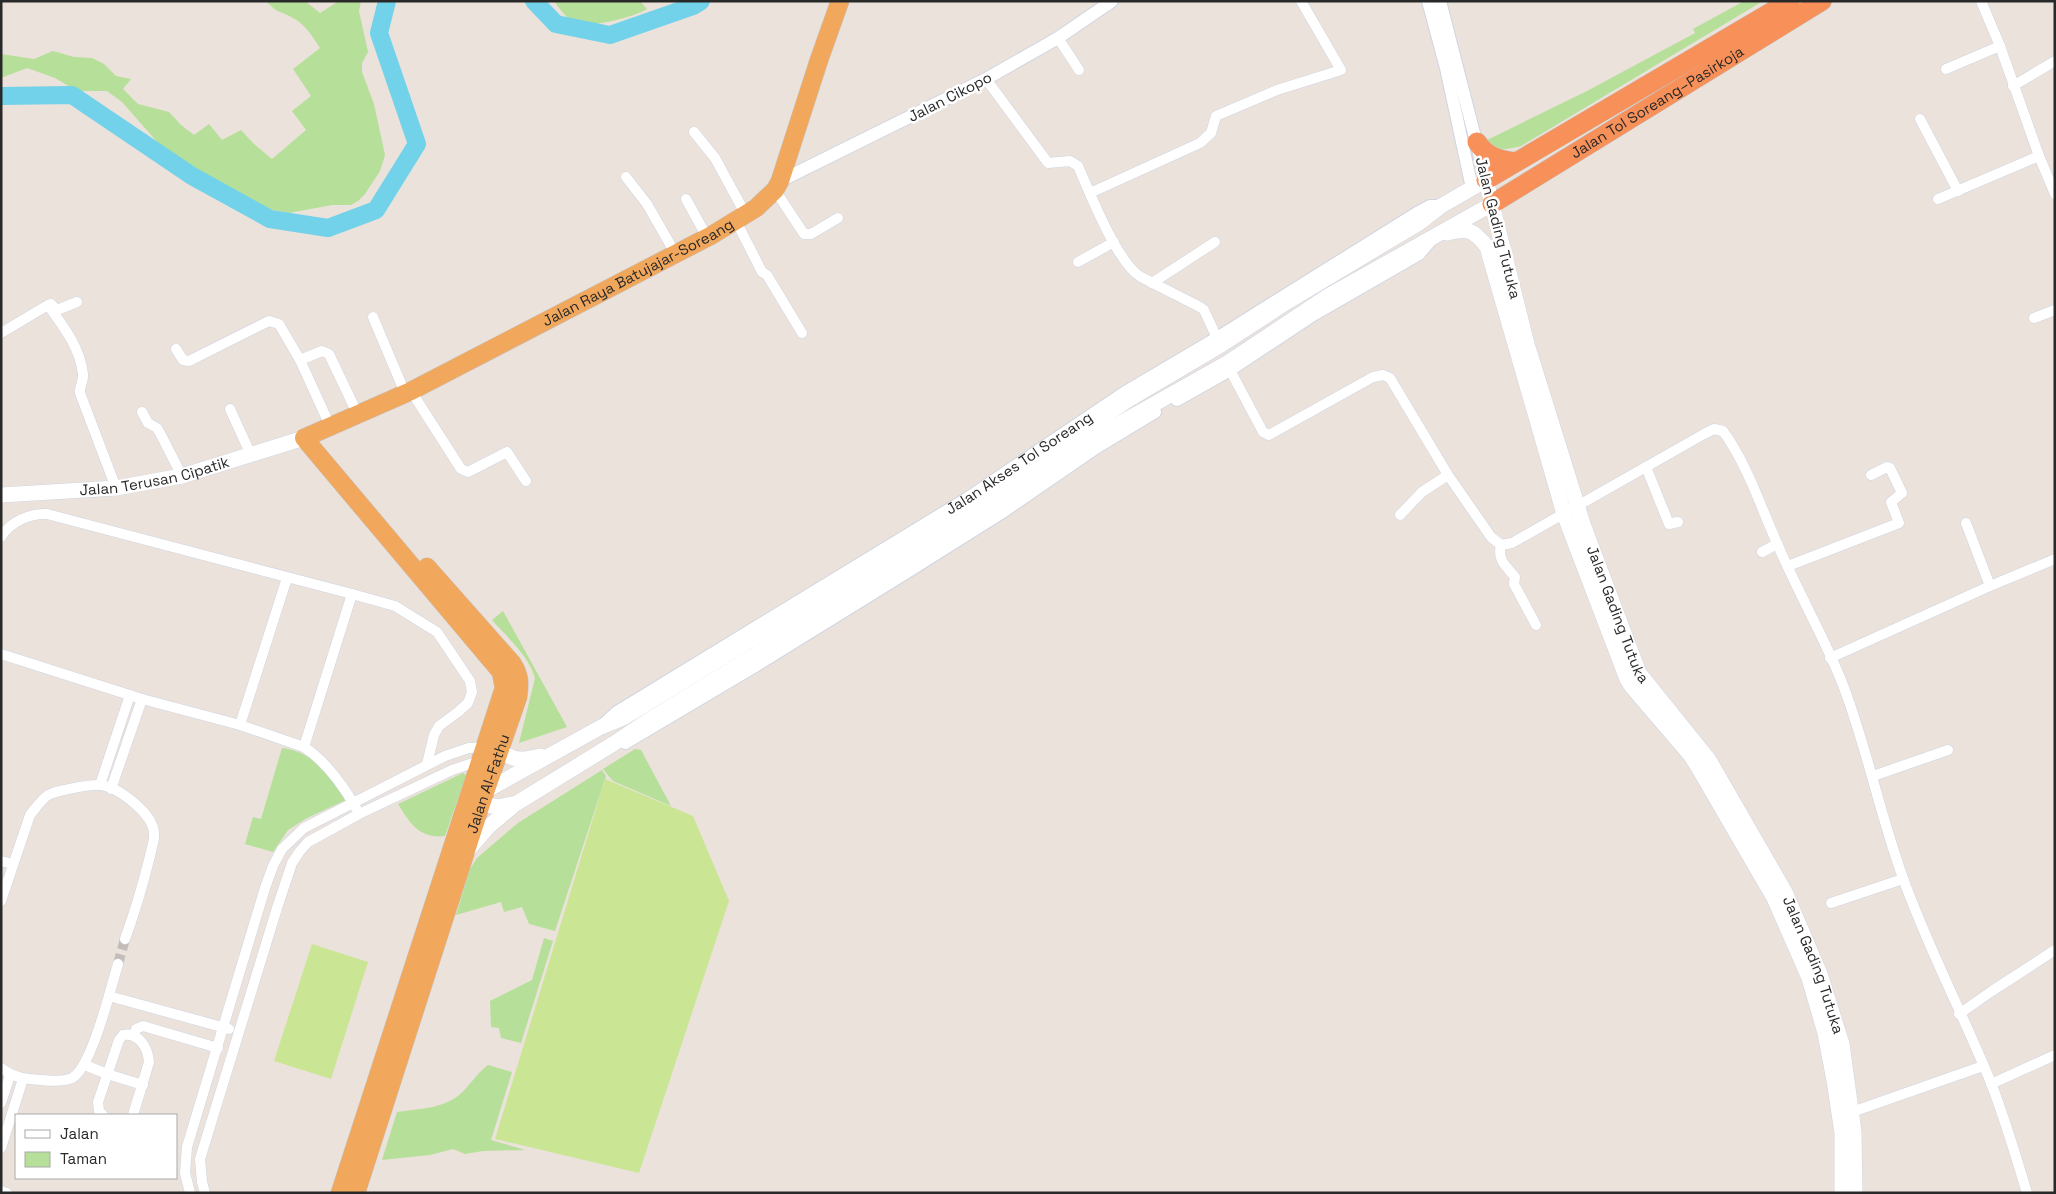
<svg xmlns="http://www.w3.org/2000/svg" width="2056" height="1194" font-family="'Space Grotesk',sans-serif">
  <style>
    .green { fill: #b6df99 }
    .pitch { fill: #cae695 }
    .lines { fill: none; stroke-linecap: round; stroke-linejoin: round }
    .river { stroke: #71d2e9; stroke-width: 18 }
    .minor-tunnel { stroke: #c4bdb7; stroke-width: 10; stroke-dasharray: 10 5; stroke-linecap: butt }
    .minor-casing { stroke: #d0d5e1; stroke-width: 11 }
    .tertiary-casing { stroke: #d0d5e1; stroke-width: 14 }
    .secondary-casing { stroke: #d0d5e1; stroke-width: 16 }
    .trunk-casing { stroke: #c3c3c3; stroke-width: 19 }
    .motorway-casing { stroke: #c3c3c3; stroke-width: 20 }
    .minor { stroke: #fff; stroke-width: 10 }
    .tertiary { stroke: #fff; stroke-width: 12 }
    .secondary { stroke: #fff; stroke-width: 15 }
    .trunk { stroke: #f2a85c; stroke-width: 18 }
    .motorway { stroke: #f89159; stroke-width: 19 }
    .labels { text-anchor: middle; stroke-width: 5; stroke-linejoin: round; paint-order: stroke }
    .street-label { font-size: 15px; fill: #292929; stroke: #fff }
  </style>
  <rect width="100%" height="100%" fill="#ebe2db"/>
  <!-- green -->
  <g class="green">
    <path d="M266 1H305L320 13 339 1H361L359 11 368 52 362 63V72L374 104 385 155 380 171 365 194 358 201 351 205H332L289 213 253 206 217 188 187 168 159 144 122 102 107 91H77L55 78 27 68 1 78V54L34 59 53 51 74 57 92 58 104 64 116 76 131 79 123 89 138 104 169 112 181 125 194 135 209 124 222 140 241 130 254 144 272 159 306 130 292 111 311 96 293 69 320 48C313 37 305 24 293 18 280 10 279 15 266 1Z"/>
    <path d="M554 1H640L647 9C634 17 592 28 577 23 568 21 560 9 554 1Z"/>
    <path d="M1744 1H1763L1521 146C1504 150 1501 152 1487 140L1587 91 1695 33 1693 29Z"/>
    <path d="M503 611 567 727 519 743 535 678C529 656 507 637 492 620Z"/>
    <path d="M282 748C314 751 329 777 346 800L307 818 288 830 273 852 245 844 253 817 261 819Z"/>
    <path d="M635 749 641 750 671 806 613 781 603 769Z"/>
    <path d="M602 770 606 776 555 931 529 924 522 907 504 912 501 902 456 915 470 869 477 858 518 823Z"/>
    <path d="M463 773 466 775 445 836C419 839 410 823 398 804Z"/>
    <path d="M544 938 553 941 521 1043 501 1038 499 1028 491 1027 490 1001 532 980Z"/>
    <path d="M488 1065 512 1072 491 1140 525 1150 483 1151 465 1154 453 1149 430 1155 382 1160 397 1112C417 1109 441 1109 458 1096 469 1087 475 1075 488 1065Z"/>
  </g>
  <!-- pitch -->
  <g class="pitch">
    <path d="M605 779 693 816 729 901 639 1173 495 1139Z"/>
    <path d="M312 944 368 962 331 1079 274 1061Z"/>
  </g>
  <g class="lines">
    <!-- river -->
    <g class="river">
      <path d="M534 1 556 24 610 35 693 6 701 1"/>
      <path d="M1 96 72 95 192 176 270 219 328 228 376 210 417 144 379 33 387 1"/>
    </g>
    <!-- minor-tunnel -->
    <path class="minor-tunnel" d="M118 964 125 939"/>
    <defs>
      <g id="minor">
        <path d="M1981 1 2000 46 2039 156 2055 194"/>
        <path d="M1058 38 1079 70"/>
        <path d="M1946 69 2000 46"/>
        <path d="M986 79 1048 163 1070 161 1078 166C1090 193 1117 263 1141 277L1200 307 1204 310 1217 338"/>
        <path d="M2013 86 2055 61"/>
        <path d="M1920 119 1958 191"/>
        <path d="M694 132 715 158 746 215"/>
        <path d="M626 177 647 204 675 253"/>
        <path d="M775 190 804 234H811L838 218"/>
        <path d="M1090 193 1200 143 1211 133 1216 116 1277 90 1341 70 1301 1"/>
        <path d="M686 199 707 237"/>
        <path d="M1938 199 2039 156"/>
        <path d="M736 221 762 272 767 275 802 333"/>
        <path d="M1078 262 1114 242"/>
        <path d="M1152 283 1215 242"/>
        <path d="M51 304 57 310 77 302"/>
        <path d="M373 317 405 393"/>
        <path d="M2034 318 2055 310"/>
        <path d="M1 333 48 305C63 326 80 347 83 374 84 381 79 386 80 393L116 488"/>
        <path d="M176 349 183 360 189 361 269 321 279 324 300 360"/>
        <path d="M1230 370 1263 432 1269 435 1373 377 1383 375 1390 378 1448 475 1491 537 1501 545 1512 543 1704 434 1714 429 1723 431C1747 464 1760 505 1777 543 1797 591 1824 636 1843 685 1867 748 1880 815 1903 878 1928 948 1963 1014 1991 1083 2005 1119 2016 1156 2027 1193"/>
        <path d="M411 391 461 469 468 472 507 452 526 481"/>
        <path d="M230 409 251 455"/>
        <path d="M142 412 148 423 157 428 160 433 182 476"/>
        <path d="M331 428 300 360 322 351 329 354 358 415"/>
        <path d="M1646 467 1669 524 1678 522"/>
        <path d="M1400 515 1422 492 1448 475"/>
        <path d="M1966 523 1990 586"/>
        <path d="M1 537C10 522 30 513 47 514L352 594"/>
        <path d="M1501 545C1497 560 1506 566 1515 577L1514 584 1536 625"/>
        <path d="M1762 552 1777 544"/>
        <path d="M1788 566 1899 523 1891 502 1902 493 1890 468 1887 467 1871 475"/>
        <path d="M1 654 142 699 240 725 304 747"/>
        <path d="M1830 658 1990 586 2055 559"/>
        <path d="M240 725 287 578"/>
        <path d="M1873 776 1948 750"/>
        <path d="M100 785 130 695"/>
        <path d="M111 789 142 699"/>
        <path d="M356 808C343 785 325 761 304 747L352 594 395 606 437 632 470 681 472 692 468 703 458 712 439 726 434 735 427 764"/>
        <path d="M1 861 13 864"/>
        <path d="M1 901 30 815C35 809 41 800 48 795 55 791 91 784 100 785 119 787 153 814 154 833 155 840 151 849 150 856 143 884 135 912 125 939"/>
        <path d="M1831 903 1903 879"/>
        <path d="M109 996 229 1029"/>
        <path d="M1959 1014 1992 991 2055 950"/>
        <path d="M134 1036 136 1029 143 1026 218 1048"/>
        <path d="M85 1065 107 1074 143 1085"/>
        <path d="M1 1068C14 1078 26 1079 41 1080 50 1081 63 1082 72 1078 92 1067 111 987 118 964"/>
        <path d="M1991 1084 2055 1055"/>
        <path d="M1 1103 10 1075"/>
        <path d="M1852 1112 1983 1066"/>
        <path d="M103 1115 99 1111 98 1102 119 1040 123 1035C139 1032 148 1048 149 1062L133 1115"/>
        <path d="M1 1148 23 1079"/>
        <path d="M1 1191 7 1193"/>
        <path d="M190 1193 185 1173 187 1147 265 888 273 866 282 849 304 828 445 756 469 748 489 747"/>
        <path d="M205 1193 202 1182 200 1159 277 908 292 863 300 851 308 842 359 814 452 770 482 760"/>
      </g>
      <g id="tertiary">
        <path d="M1428 1 1446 68 1472 188"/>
        <path d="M1440 1 1486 180"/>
        <path d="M780 181 986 79 1058 38 1112 1"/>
        <path d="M1177 400 1230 370 1313 315 1419 254 1430 241"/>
        <path id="s1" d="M603 725 617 712 968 498 1124 393 1217 338 1417 213 1430 206H1441"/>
        <path d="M625 743 755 666 904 574 1001 513 1097 447 1155 412"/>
      </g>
      <g id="secondary">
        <path d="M1447 233C1468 228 1473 229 1487 247L1564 514 1627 679 1632 687 1691 756 1698 767 1774 898 1809 978 1825 1033 1834 1080 1842 1133V1193"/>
        <path id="s2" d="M1 495 116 488 182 476 304 438"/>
        <path d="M500 750C512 762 525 760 540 756"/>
        <path id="s3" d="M478 795 601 727 623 718 975 504 1128 400 1221 345 1287 302 1419 223 1441 206 1486 180 1527 344 1584 527 1639 673 1709 760 1785 892 1820 974 1842 1044 1854 1132 1855 1193"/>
        <path d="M470 802 498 807 517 803 613 744 646 722 994 508 1102 434 1133 416 1227 363 1328 296 1492 204"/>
        <path d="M469 849 488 827 513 806"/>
      </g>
      <g id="trunk">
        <path id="s4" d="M340 1193 504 688 501 672 304 438 411 391 712 235 756 208 775 190 780 181 819 60 840 1"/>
        <path id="s5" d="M356 1193 481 804 518 697C520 683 520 675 512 663L427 567"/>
      </g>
      <g id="motorway">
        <path d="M1477 142C1487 157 1499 160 1516 162"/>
        <path d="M1486 180 1790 1"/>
        <path id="s6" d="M1492 204 1822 1"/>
      </g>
    </defs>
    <!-- minor casing -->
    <use href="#minor" class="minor-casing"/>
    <!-- tertiary casing -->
    <use href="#tertiary" class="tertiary-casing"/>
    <!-- secondary casing -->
    <use href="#secondary" class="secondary-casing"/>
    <!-- trunk casing -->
    <use href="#trunk" class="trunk-casing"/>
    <!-- motorway casing -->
    <use href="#motorway" class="motorway-casing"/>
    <!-- minor -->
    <use href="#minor" class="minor"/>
    <!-- tertiary -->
    <use href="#tertiary" class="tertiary"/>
    <!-- secondary -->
    <use href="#secondary" class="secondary"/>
    <!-- trunk -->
    <use href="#trunk" class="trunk"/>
    <!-- motorway -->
    <use href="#motorway" class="motorway"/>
  </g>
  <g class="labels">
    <!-- street labels -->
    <g class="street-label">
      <text transform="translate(950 97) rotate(-27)" y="5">Jalan Cikopo</text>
      <text dy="5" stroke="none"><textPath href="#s6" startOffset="194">Jalan Tol Soreang–Pasirkoja</textPath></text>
      <text transform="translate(1498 228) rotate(76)" y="5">Jalan Gading Tutuka</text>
      <text dy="5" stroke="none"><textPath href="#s4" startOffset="1226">Jalan Raya Batujajar-Soreang</textPath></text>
      <text dy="5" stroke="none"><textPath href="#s1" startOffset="492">Jalan Akses Tol Soreang</textPath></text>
      <text dy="5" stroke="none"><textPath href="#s2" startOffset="155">Jalan Terusan Cipatik</textPath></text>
      <text dy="5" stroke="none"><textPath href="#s3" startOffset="1636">Jalan Gading Tutuka</textPath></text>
      <text dy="5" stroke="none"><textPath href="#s5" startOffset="430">Jalan Al-Fathu</textPath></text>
      <text dy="5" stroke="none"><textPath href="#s3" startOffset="2041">Jalan Gading Tutuka</textPath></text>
    </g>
  </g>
  <!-- border -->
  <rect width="2056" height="1194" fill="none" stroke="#292929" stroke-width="5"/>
  <!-- legend -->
  <rect x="15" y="1114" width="162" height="65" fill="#ffffff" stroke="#a9a9a9"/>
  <rect x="25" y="1130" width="25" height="8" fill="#ffffff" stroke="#a9a9a9"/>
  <text x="60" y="1139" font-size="15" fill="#292929">Jalan</text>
  <rect x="25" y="1152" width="25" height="15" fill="#b6df99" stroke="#a9a9a9"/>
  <text x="60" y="1164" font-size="15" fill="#292929">Taman</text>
</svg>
